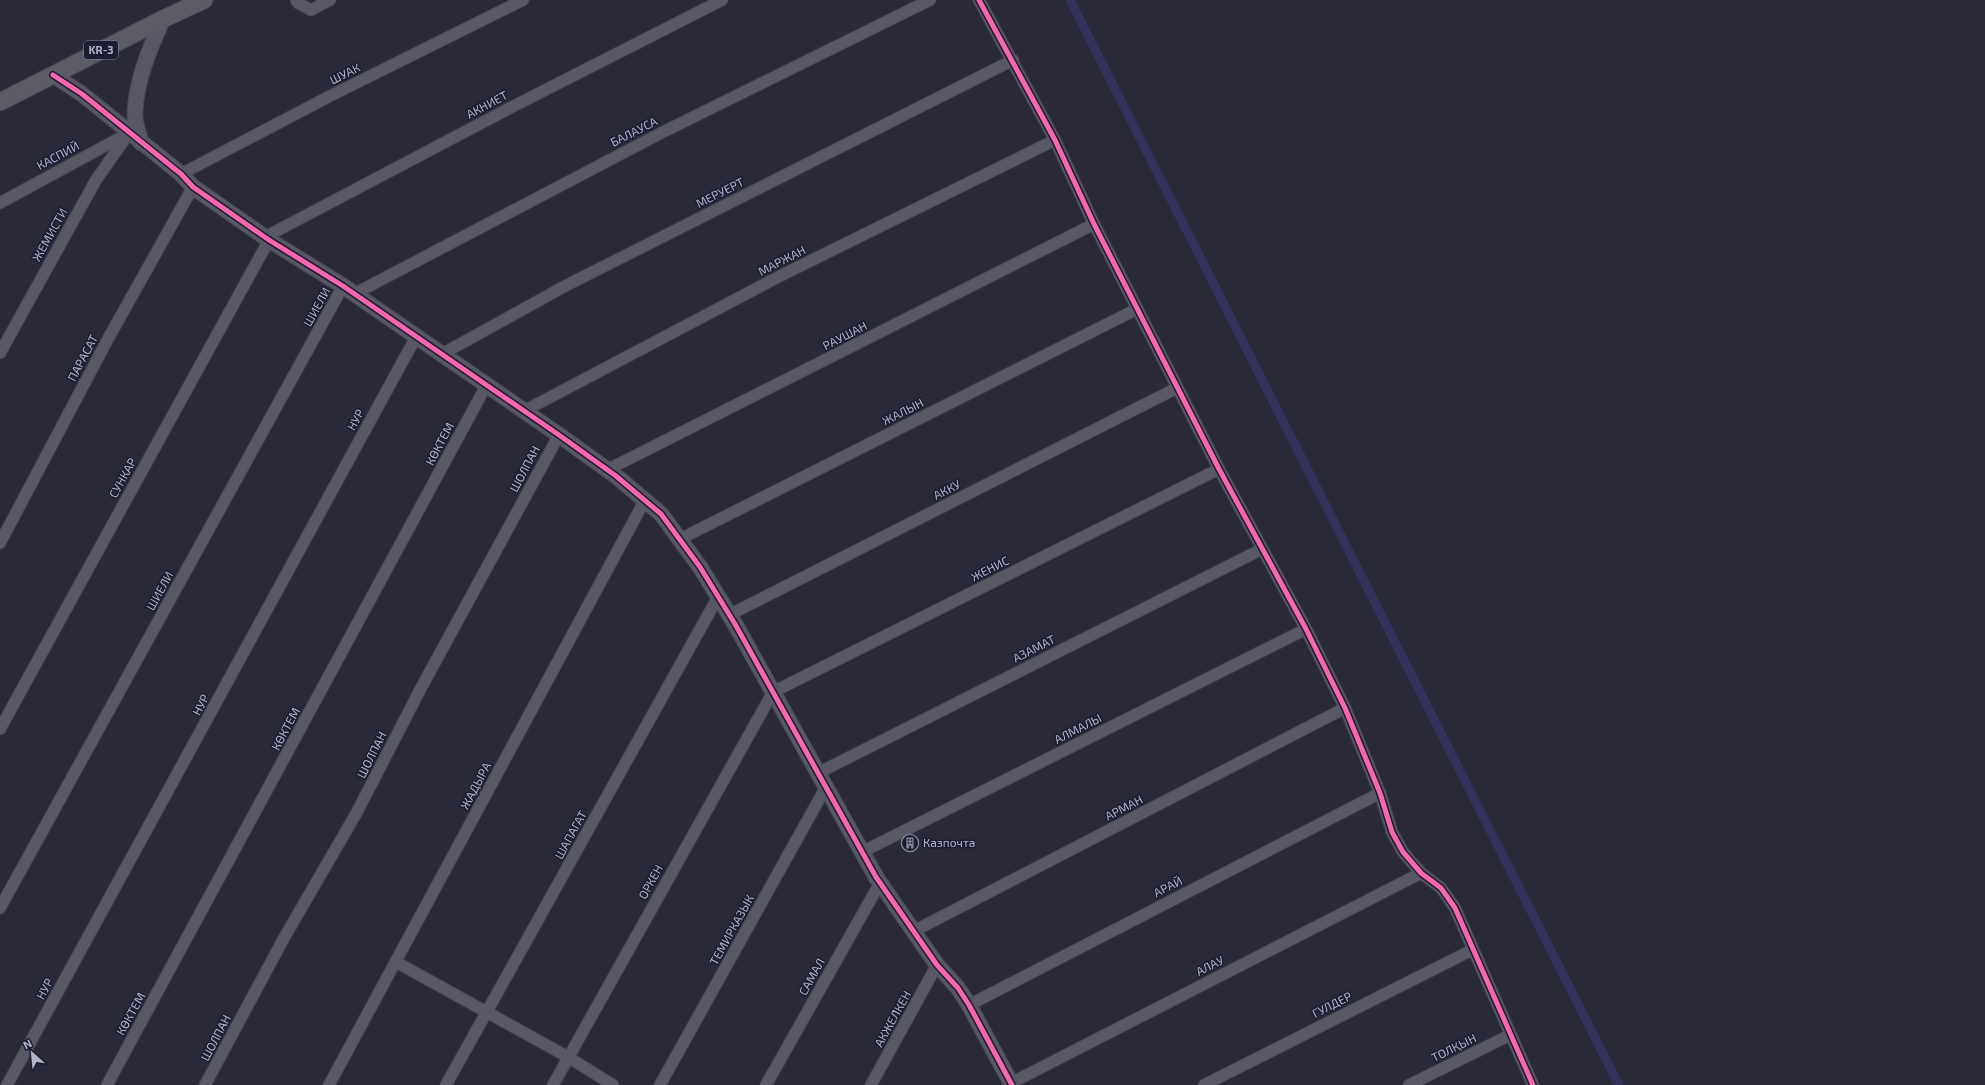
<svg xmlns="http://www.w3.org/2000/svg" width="1985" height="1085" font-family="'Exo 2',sans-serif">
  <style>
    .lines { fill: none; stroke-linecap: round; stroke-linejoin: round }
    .canal { stroke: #33325d; stroke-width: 9 }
    .street-casing { stroke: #44444f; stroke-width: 13 }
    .secondary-casing { stroke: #444452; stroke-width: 17 }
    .primary-casing { stroke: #444452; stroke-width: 19 }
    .street { stroke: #595966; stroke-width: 11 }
    .secondary { stroke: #585864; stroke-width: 15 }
    .primary { stroke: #5c5c67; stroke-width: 17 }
    .cycleway-casing { stroke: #1c1c33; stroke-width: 8 }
    .cycleway { stroke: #f766af; stroke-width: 5 }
    .labels { text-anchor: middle; stroke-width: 3; stroke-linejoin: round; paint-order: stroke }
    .shield { fill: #1c1c33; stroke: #86869c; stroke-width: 1 }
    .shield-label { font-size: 11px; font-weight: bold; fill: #b4b3c9 }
    .street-label { font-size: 12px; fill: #b4b3c9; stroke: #1c1c33 }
    .poi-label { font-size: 12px; fill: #b4b3c9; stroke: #1c1c33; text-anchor: start }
  </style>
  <rect width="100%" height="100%" fill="#292938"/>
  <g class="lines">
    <!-- canal -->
    <path class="canal" d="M1070 0 1619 1085"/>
    <defs>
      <g id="street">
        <path d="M296 0 298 3 311 10 330 0"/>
        <path d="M979 0 1055 140 1094 224 1219 469 1306 629 1345 708 1380 793 1392 832 1403 852 1421 873 1441 888 1455 908 1533 1085"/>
        <path d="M181 174 332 95 523 0"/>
        <path d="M0 203 127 134"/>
        <path d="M265 237 508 109 722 0"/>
        <path d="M354 294 663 132 930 0"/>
        <path d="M0 353 96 180 129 133"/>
        <path d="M442 354 567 285 1013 60"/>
        <path d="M524 411 780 276 1055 140"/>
        <path d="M607 470 1094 224"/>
        <path d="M680 539 1137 309"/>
        <path d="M0 543 109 337 193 187"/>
        <path d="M729 615 1177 388"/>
        <path d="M0 729 269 240"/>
        <path d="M818 773 1262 549"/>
        <path d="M862 852 1306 629"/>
        <path d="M0 908 343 286"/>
        <path d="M914 931 1345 708"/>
        <path d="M396 962 568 1057 613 1085"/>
        <path d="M969 1005 1380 793"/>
        <path d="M1011 1083 1421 873"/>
        <path d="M7 1085 416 337"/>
        <path d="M107 1085 486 386"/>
        <path d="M205 1085 284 938 357 812 421 688 559 435"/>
        <path d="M329 1085 645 500"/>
        <path d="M446 1085 718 597"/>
        <path d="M553 1085 773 692 1219 469"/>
        <path d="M660 1085 826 787"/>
        <path d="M766 1085 880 883"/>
        <path d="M871 1085 937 965"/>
        <path d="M1204 1085 1472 950"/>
        <path d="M1409 1085 1510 1035"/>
      </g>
      <g id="secondary">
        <path d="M53 75 82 94 181 174 193 187 269 240 343 286 559 435 616 476 661 514 700 567 735 624 876 877 937 965 958 988 969 1005 1012 1085"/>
        <path d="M141 143C139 133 134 122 135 113 136 80 150 48 163 19"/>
      </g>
      <path id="primary" d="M0 102 163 19 204 0"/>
    </defs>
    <!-- street casing -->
    <use href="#street" class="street-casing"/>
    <!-- secondary casing -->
    <use href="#secondary" class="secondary-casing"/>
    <!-- primary casing -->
    <use href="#primary" class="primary-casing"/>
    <!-- street -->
    <use href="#street" class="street"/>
    <!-- secondary -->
    <use href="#secondary" class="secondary"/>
    <!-- primary -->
    <use href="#primary" class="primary"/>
    <defs>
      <g id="cycleway">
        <path d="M979 0 1055 140 1094 224 1219 469 1306 629 1345 708 1380 793 1392 832 1403 852 1421 873 1441 888 1455 908 1533 1085"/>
        <path d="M53 75 82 94 181 174 193 187 269 240 343 286 559 435 616 476 661 514 700 567 735 624 876 877 937 965 958 988 969 1005 1012 1085"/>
      </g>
    </defs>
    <!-- cycleway casing -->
    <use href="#cycleway" class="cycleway-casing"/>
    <!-- cycleway -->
    <use href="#cycleway" class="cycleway"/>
  </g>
  <!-- icons -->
  <defs>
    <symbol id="building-ring" viewBox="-11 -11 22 22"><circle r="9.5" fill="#1c1c33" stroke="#838396" stroke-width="1.5"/><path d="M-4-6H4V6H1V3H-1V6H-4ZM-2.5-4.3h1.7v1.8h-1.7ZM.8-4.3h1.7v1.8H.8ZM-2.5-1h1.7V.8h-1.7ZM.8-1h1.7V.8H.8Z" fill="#838396"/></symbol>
  </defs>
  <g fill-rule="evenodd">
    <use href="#building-ring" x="900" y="833" width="20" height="20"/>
  </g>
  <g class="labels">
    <!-- shield labels -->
    <rect class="shield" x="84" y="41" width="34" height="18" rx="3"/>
    <g class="shield-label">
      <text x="101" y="54">KR-3</text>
    </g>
    <!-- street labels -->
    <g class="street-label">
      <text transform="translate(345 74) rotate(-26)" y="4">ШУАК</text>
      <text transform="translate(487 105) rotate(-28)" y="4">АКНИЕТ</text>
      <text transform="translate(634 132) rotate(-27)" y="4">БАЛАУСА</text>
      <text transform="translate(58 156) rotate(-28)" y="4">КАСПИЙ</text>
      <text transform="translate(720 193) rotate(-27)" y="4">МЕРУЕРТ</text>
      <text transform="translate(50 235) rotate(-61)" y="4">ЖЕМИСТИ</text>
      <text transform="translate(782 261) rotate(-27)" y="4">МАРЖАН</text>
      <text transform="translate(317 307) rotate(-61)" y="4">ШИЕЛИ</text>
      <text transform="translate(845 336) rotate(-27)" y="4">РАУШАН</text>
      <text transform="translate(83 358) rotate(-62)" y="4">ПАРАСАТ</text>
      <text transform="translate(903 412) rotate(-27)" y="4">ЖАЛЫН</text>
      <text transform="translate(356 420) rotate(-61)" y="4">НУР</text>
      <text transform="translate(440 444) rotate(-62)" y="4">КӨКТЕМ</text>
      <text transform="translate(525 469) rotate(-62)" y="4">ШОЛПАН</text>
      <text transform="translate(123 478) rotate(-61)" y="4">СУНКАР</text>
      <text transform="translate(947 490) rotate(-27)" y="4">АККУ</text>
      <text transform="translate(990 569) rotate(-27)" y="4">ЖЕНИС</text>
      <text transform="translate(160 591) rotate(-61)" y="4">ШИЕЛИ</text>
      <text transform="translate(1034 649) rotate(-27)" y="4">АЗАМАТ</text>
      <text transform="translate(201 705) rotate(-62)" y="4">НУР</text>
      <text transform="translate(286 729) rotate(-62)" y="4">КӨКТЕМ</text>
      <text transform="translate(1078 729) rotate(-27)" y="4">АЛМАЛЫ</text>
      <text transform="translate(372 755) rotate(-63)" y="4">ШОЛПАН</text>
      <text transform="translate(476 786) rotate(-62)" y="4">ЖАДЫРА</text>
      <text transform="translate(1124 808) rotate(-27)" y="4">АРМАН</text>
      <text transform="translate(571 835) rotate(-61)" y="4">ШАПАГАТ</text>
      <text transform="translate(651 882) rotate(-61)" y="4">ОРКЕН</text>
      <text transform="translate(1168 887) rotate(-27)" y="4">АРАЙ</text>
      <text transform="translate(732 930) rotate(-61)" y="4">ТЕМИРКАЗЫК</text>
      <text transform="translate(1210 966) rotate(-27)" y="4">АЛАУ</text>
      <text transform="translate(812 977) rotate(-61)" y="4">САМАЛ</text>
      <text transform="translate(45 989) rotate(-61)" y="4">НУР</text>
      <text transform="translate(1332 1005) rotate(-27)" y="4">ГУЛДЕР</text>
      <text transform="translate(131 1014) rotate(-61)" y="4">КӨКТЕМ</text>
      <text transform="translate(893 1019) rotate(-61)" y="4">АКЖЕЛКЕН</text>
      <text transform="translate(216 1038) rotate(-62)" y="4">ШОЛПАН</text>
      <text transform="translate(1454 1048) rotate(-26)" y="4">ТОЛҚЫН</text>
    </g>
    <!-- poi labels -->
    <g class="poi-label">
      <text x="923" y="847">Казпочта</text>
    </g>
  </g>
  <!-- north arrow -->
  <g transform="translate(32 1053) rotate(333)" stroke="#1c1c33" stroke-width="3" paint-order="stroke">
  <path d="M0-3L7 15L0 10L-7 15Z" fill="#b4b3c9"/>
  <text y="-6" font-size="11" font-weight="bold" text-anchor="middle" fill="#b4b3c9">N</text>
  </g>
</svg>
